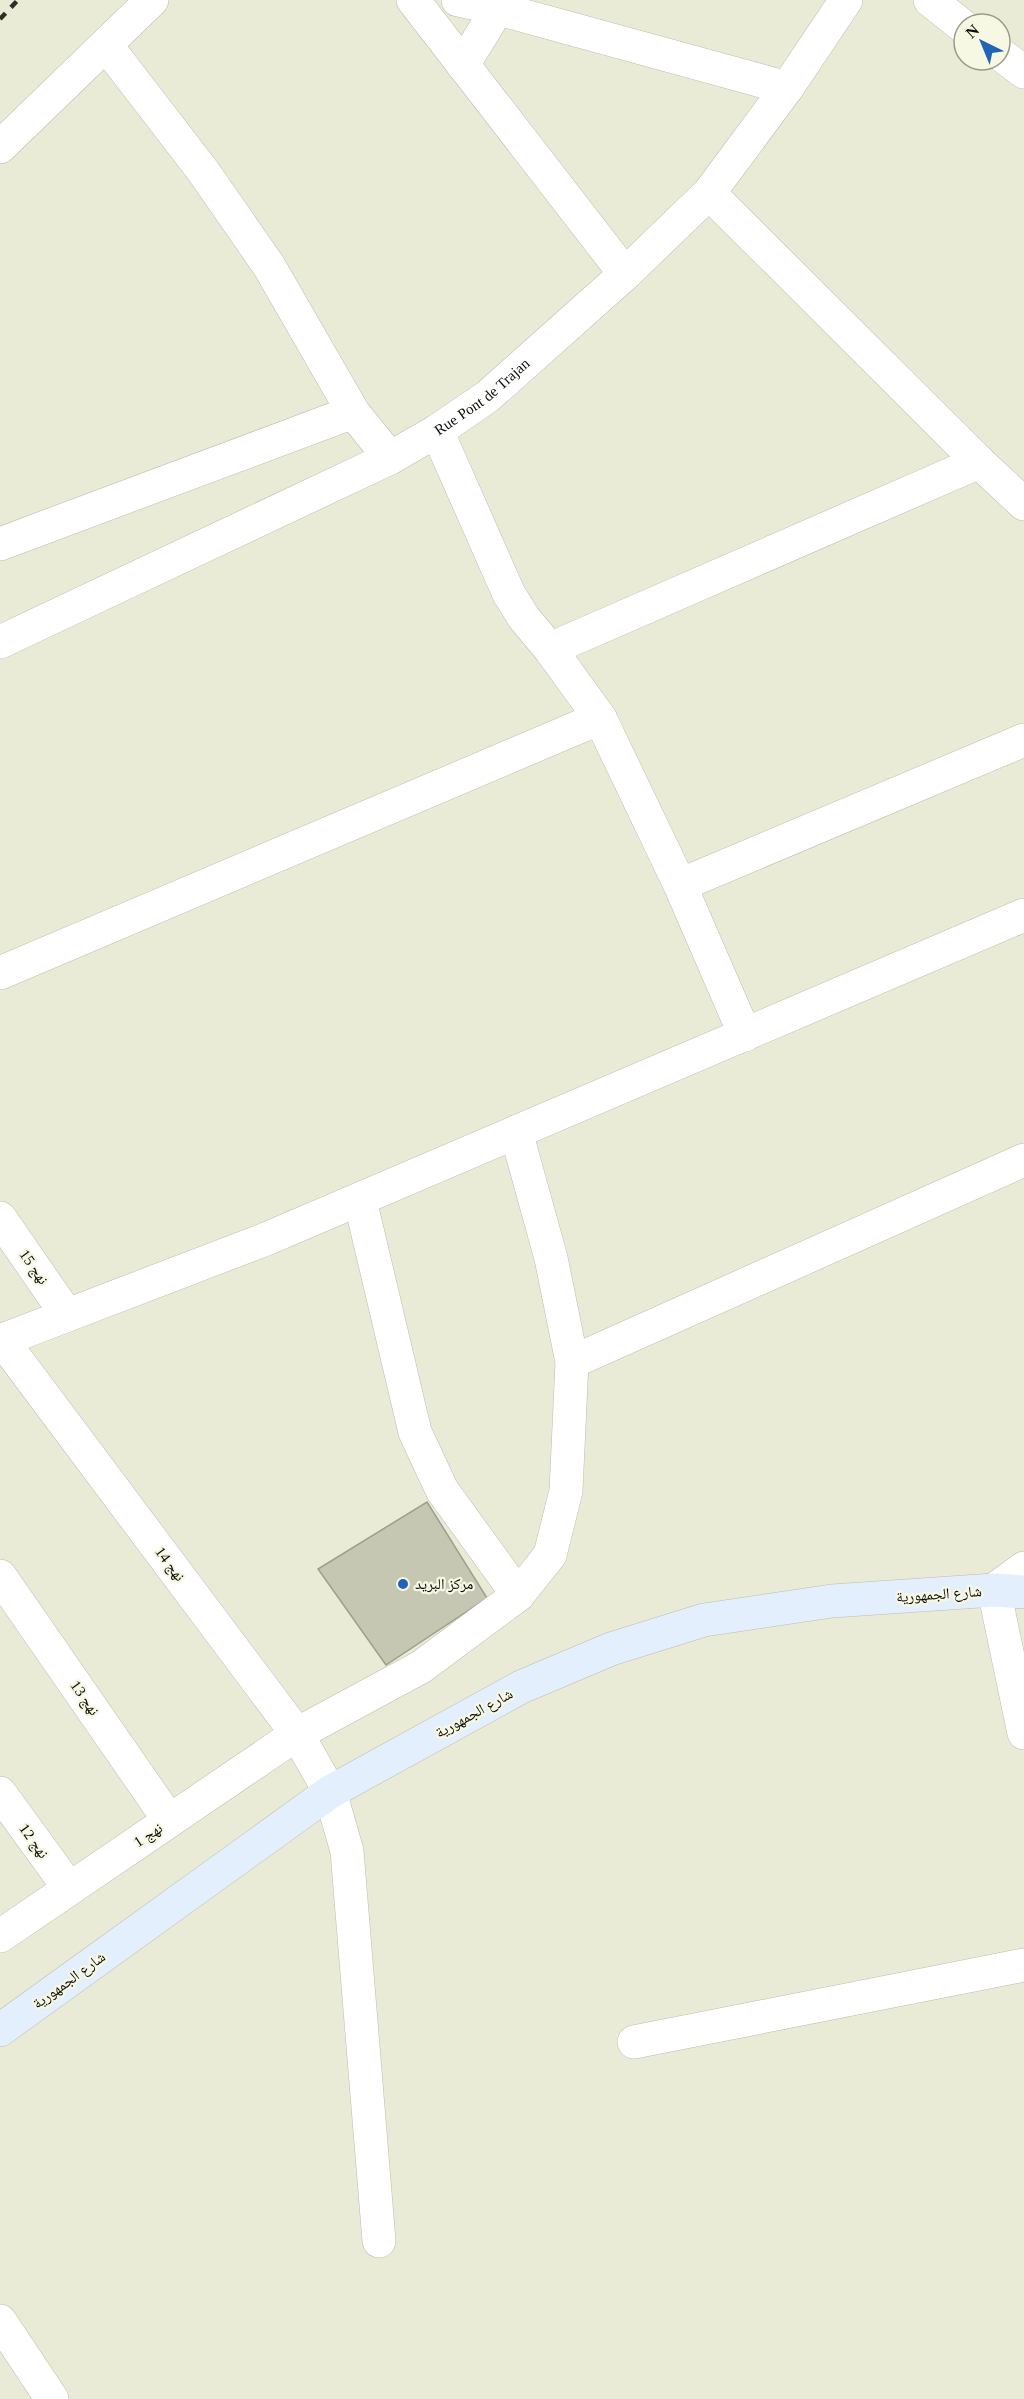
<svg xmlns="http://www.w3.org/2000/svg" width="1024" height="2399" font-family="'Times New Roman','Noto Naskh Arabic',serif">
  <style>
    .building { fill: #c5c7b3; stroke: #9d9e8b; stroke-width: 1.5 }
    .lines { fill: none; stroke-linecap: round; stroke-linejoin: round }
    .minor-casing { stroke: #bcbeaa; stroke-width: 34 }
    .secondary-casing { stroke: #bcbeaa; stroke-width: 34 }
    .minor { stroke: #fff; stroke-width: 33 }
    .secondary { stroke: #e4effe; stroke-width: 33 }
    .rail { stroke: #2e2e26; stroke-width: 4.5; stroke-dasharray: 8 8; stroke-linecap: butt }
    .poi-dot { fill: #2265b6; stroke: #f7f8e4; stroke-width: 2 }
    .labels { text-anchor: middle; stroke-width: 4.5; stroke-linejoin: round; paint-order: stroke }
    .street-label { font-size: 15px; fill: #0c0c06; stroke: #f7f8e4 }
    .poi-label { font-size: 15px; fill: #0c0c06; stroke: #f7f8e4; text-anchor: start }
  </style>
  <rect width="100%" height="100%" fill="#eaebd7"/>
  <!-- building -->
  <path class="building" d="M427 1502 487 1598 386 1665 318 1569Z"/>
  <g class="lines">
    <defs>
      <g id="minor">
        <path d="M413 0 625 274"/>
        <path d="M458 0 499 9 787 88"/>
        <path d="M930 0 964 27"/>
        <path d="M106 45 203 171 269 266 353 412 390 458"/>
        <path d="M1000 54 1024 72"/>
        <path d="M463 65 503 0"/>
        <path d="M0 147 152 0"/>
        <path d="M709 193 979 462 1024 504"/>
        <path d="M437 431 509 594 524 618 550 649 600 718 680 885 745 1035"/>
        <path d="M0 544 353 412"/>
        <path id="s1" d="M0 642 390 458 437 431 487 397 625 274 709 193 787 88 846 0"/>
        <path d="M550 649 979 462"/>
        <path d="M680 885 1024 740"/>
        <path d="M0 973 600 718"/>
        <path d="M360 1200 415 1432 442 1490 518 1595"/>
        <path d="M0 1218 67 1315"/>
        <path d="M2 1340 297 1734 330 1792 347 1851 379 2241"/>
        <path d="M0 1341 266 1239 1024 915"/>
        <path d="M572 1362 1024 1160"/>
        <path d="M1024 1568 994 1590 1024 1733"/>
        <path d="M0 1576 169 1820"/>
        <path d="M0 1793 69 1888"/>
        <path d="M0 1936 297 1734 421 1667 518 1595 550 1555 566 1491 572 1362 551 1258 516 1132"/>
        <path d="M634 2042 1024 1965"/>
        <path d="M0 2321 52 2399"/>
      </g>
      <path id="secondary" d="M0 2030 330 1792 521 1687 611 1649 704 1620 832 1601 994 1590 1024 1592"/>
    </defs>
    <!-- minor casing -->
    <use href="#minor" class="minor-casing"/>
    <!-- secondary casing -->
    <use href="#secondary" class="secondary-casing"/>
    <!-- minor -->
    <use href="#minor" class="minor"/>
    <!-- secondary -->
    <use href="#secondary" class="secondary"/>
    <!-- rail -->
    <path class="rail" d="M0 19 18 0"/>
  </g>
  <!-- markers -->
  <circle class="poi-dot" cx="403" cy="1584" r="6"/>
  <g class="labels">
    <!-- street labels -->
    <g class="street-label">
      <text dy="5" stroke="none"><textPath href="#s1" startOffset="542">Rue Pont de Trajan</textPath></text>
      <text transform="translate(34 1267) rotate(55)" y="5">نهج 15</text>
      <text transform="translate(170 1564) rotate(53)" y="5">نهج 14</text>
      <text transform="translate(939 1594) rotate(-4)" y="5">شارع الجمهورية</text>
      <text transform="translate(85 1698) rotate(55)" y="5">نهج 13</text>
      <text transform="translate(474 1713) rotate(-29)" y="5">شارع الجمهورية</text>
      <text transform="translate(148 1835) rotate(-34)" y="5">نهج 1</text>
      <text transform="translate(34 1841) rotate(54)" y="5">نهج 12</text>
      <text transform="translate(69 1980) rotate(-36)" y="5">شارع الجمهورية</text>
    </g>
    <!-- poi labels -->
    <g class="poi-label">
      <text x="415" y="1589">مركز البريد</text>
    </g>
  </g>
  <!-- north arrow -->
  <g transform="translate(982 42) rotate(317)"><circle r="28" fill="#f7f8e4" stroke="#999a8b" stroke-width="1.5"/>
  <path d="M0-4.5L10 22L0 15L-10 22Z" fill="#2265b6"/>
  <text y="-9" font-size="16" font-weight="bold" text-anchor="middle" fill="#0c0c06">N</text>
  </g>
</svg>
